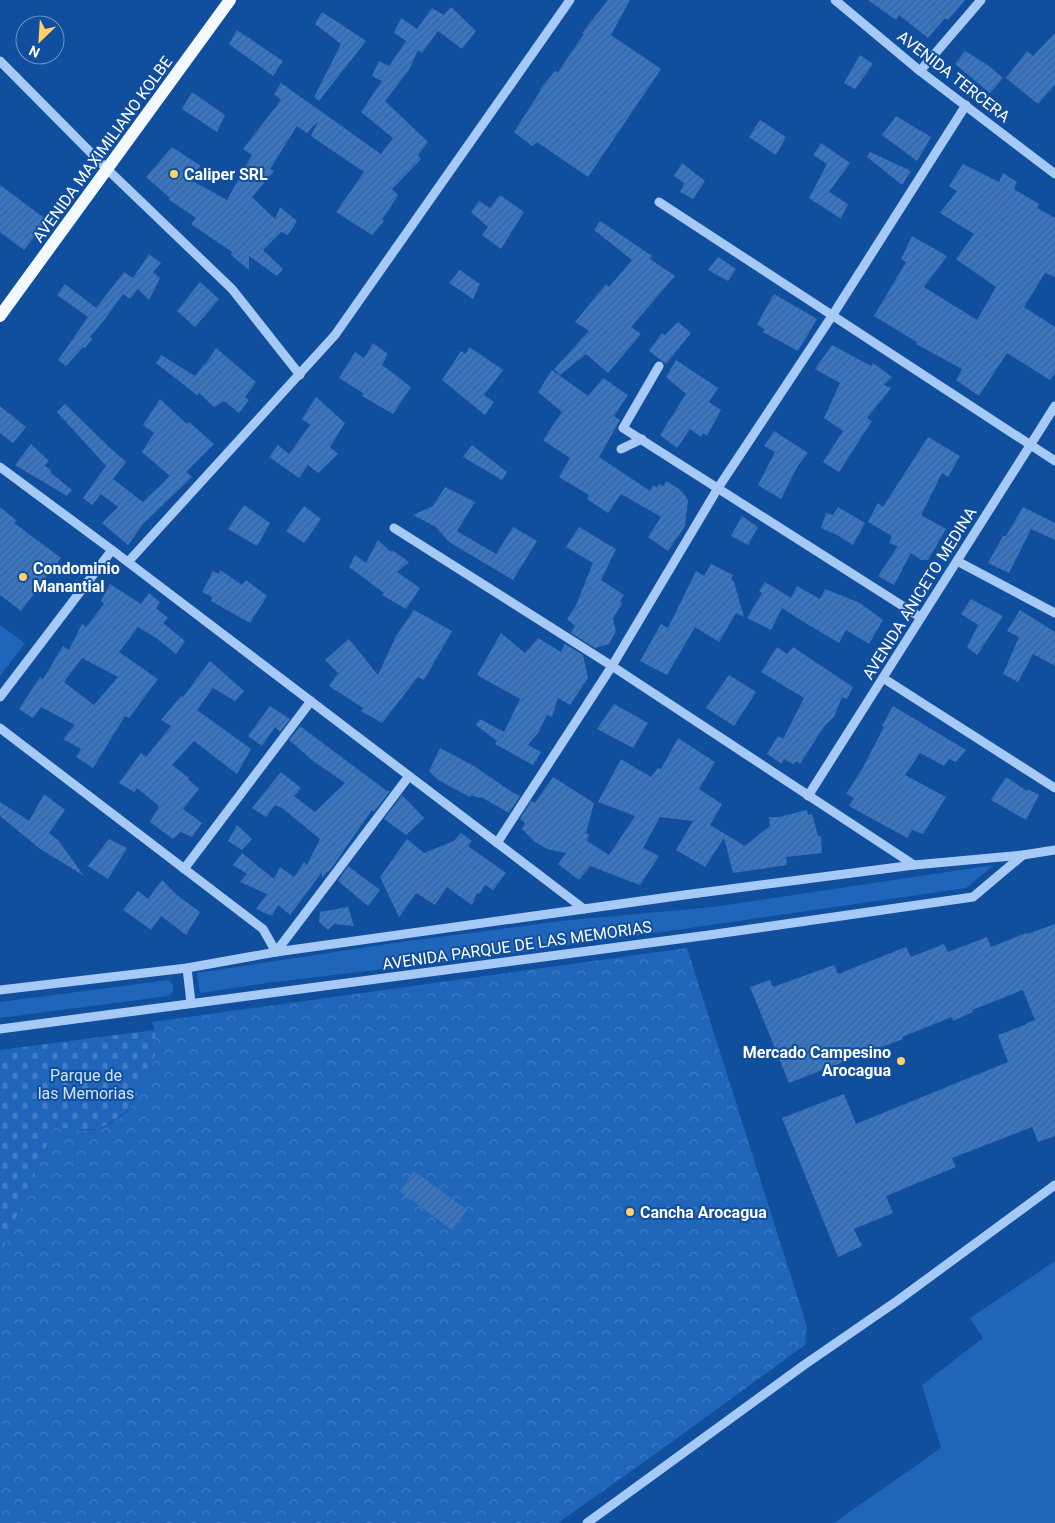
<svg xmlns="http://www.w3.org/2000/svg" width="1055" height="1523" font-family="Roboto,sans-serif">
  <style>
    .grass { fill: #1f66bb }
    .cemetery { fill: url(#cemetery-stones) }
    .park { fill: url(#park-crowns) }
    .building { fill: url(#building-hatch); fill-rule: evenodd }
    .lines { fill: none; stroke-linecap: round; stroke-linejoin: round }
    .minor { stroke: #a6caf5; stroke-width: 9 }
    .major { stroke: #f4f8ff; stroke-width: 12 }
    .poi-dot { fill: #ffd36a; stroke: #104e9e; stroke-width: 2 }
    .labels { text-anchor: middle; stroke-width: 4; stroke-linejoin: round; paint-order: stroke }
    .street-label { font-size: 16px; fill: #fff; stroke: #104e9e }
    .poi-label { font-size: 16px; font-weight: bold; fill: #fff; stroke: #104e9e; text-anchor: start }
    .park-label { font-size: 16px; fill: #cfe4fe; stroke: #104e9e }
  </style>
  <defs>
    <pattern id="cemetery-stones" width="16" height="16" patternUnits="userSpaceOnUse" patternTransform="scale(1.25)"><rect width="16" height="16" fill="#1f66bb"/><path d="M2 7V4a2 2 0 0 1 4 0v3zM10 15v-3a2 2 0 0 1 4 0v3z" fill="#417dc5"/></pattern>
    <pattern id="park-crowns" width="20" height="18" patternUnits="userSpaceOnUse" patternTransform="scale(1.25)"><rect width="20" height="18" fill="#1f66bb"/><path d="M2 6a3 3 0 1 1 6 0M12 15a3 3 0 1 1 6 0" fill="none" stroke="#417dc5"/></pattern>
    <pattern id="building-hatch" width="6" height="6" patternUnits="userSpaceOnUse" patternTransform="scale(1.25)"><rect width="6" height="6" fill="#3977c5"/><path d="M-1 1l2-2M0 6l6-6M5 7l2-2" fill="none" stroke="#426288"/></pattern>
  </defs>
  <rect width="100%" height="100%" fill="#104e9e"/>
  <!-- grass -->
  <g class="grass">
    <path d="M0 625 25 643 0 676Z"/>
    <path d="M994 865 966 888 509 954 267 983 200 993 197 973 401 942 561 921 713 907Z"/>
    <path d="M169 980 173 985V992L168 996 0 1018V1002Z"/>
    <path d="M1055 1261V1523H834L941 1448 922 1385 983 1338 970 1318Z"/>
  </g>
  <!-- cemetery -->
  <path class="cemetery" d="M155 1030 157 1050 150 1071 130 1108 116 1119 99 1129 75 1130 55 1127 0 1256V1050Z"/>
  <!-- park -->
  <path class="park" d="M687 948 807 1327 805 1345 658 1452 558 1523H0V1256L55 1126C69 1129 87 1133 101 1128 111 1124 123 1116 130 1108 134 1104 136 1097 139 1091 152 1069 162 1048 152 1022Z"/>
  <!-- building -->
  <g class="building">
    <path d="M608 0H630L611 35 661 69 588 177 537 142 532 146 514 132 541 90 540 89 555 71 558 72 584 34 582 33Z"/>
    <path d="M868 0H965L948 20 945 18 928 38 899 15 896 20Z"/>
    <path d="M451 7 476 31 462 49 438 31 422 53 418 50 409 70 385 101 428 142 418 155 421 159 392 189 398 195 382 220 384 221 372 235 336 212 364 172 311 136 318 121 307 133 297 126 270 169 274 171 252 197 275 219 280 207 297 221 288 235 281 232 263 250 283 269 277 276 249 256V270L231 255 232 252 191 224 196 218 168 199 170 198 146 177 172 147 201 166 187 178 227 200 252 155 243 149 281 100 274 94 281 83 381 154 393 138 361 112 382 81 372 76 379 61 389 66 406 41 394 33 401 18 417 29 432 8 444 15Z"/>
    <path d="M322 12 366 41 319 101 314 97 341 44 315 24Z"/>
    <path d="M237 30 283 61 273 76 229 44Z"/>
    <path d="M1055 33V85L1038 104 1006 78 1027 51 1033 56Z"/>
    <path d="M965 51 989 66 1003 78 990 93 955 64Z"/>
    <path d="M860 55 873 64 855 89 844 83Z"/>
    <path d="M192 92 225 115 217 132 182 109Z"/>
    <path d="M896 116 931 137 917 161 882 135Z"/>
    <path d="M760 120 786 137 776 155 749 137Z"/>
    <path d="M821 143 850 163 829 192 848 204 841 219 809 198 827 164 813 155Z"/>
    <path d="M870 152 911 171 902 185 867 157Z"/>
    <path d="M682 163 705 181 693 199 680 192 684 183 674 176Z"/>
    <path d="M963 164 999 182 1003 173 1017 182 1014 189 1039 204 1037 208 1055 218V277L1045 273 1024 307 1055 327V373L1050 380 1007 353 979 396 956 380 962 369 916 344 917 342 874 316 906 262 901 259 912 236 947 256 924 287 977 320 996 287 956 259 974 234 940 213 957 191 949 186Z"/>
    <path d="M0 185 47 220 24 250 0 232Z"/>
    <path d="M500 195 524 212 501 249 482 235 488 227 471 212 479 201 490 208Z"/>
    <path d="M600 221 652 256 650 259 675 276 631 327 641 334 608 373 586 354 560 375 554 369 589 331 575 322 606 284 609 287 632 260 594 230Z"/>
    <path d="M149 254 161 263 153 272 160 278 149 300 138 289 130 299 123 294 105 319 90 337 92 339 85 348 83 347 66 366 58 360 88 317 57 295 65 284 96 308 124 272 133 278Z"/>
    <path d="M718 257 736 269 728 281 708 270Z"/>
    <path d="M460 270 480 284 473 299 449 283Z"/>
    <path d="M200 282 219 299 195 327 177 311Z"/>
    <path d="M774 294 817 319 798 351 763 332 764 329 757 324Z"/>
    <path d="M678 322 691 333 666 364 649 351 662 333 665 335Z"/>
    <path d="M373 343 388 354 382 365 411 387 393 414 362 396 363 393 339 378 355 352 364 358Z"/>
    <path d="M832 345 871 366 873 363 892 377 884 385 891 388 867 418 872 421 839 472 823 462 843 431 824 418 840 383 815 369Z"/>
    <path d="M469 347 503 370 484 395 494 402 485 415 442 380 461 351 466 354Z"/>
    <path d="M216 348 256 382 245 397 249 400 239 413 224 401 214 407 199 393 198 396 156 363 161 355 195 376 204 364 205 365Z"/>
    <path d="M676 360 718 388 709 402 721 410 707 436 703 433 701 437 690 429 677 448 660 435 686 394 666 377Z"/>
    <path d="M552 370 588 396 603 378 628 395 614 416 620 420 599 457 650 491 653 485 657 488 659 484 664 486 666 481 679 489 684 494 688 500 685 526 668 551 648 537 661 517 621 494 608 513 587 499 589 495 559 477 570 458 543 440 562 412 538 392Z"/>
    <path d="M316 397 345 423 330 447 338 454 318 473 308 465 299 478 269 457 278 445 289 454 310 425 302 419Z"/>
    <path d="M160 399 187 424 189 422 214 444 186 472 192 477 143 524 128 545 102 523 118 507 101 494 92 505 83 498 106 466 57 412 65 404 109 447 126 462 113 479 143 502 170 476 142 452 154 433 143 425Z"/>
    <path d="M0 406 26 427 13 443 0 433Z"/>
    <path d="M774 431 808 453 797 467 781 499 758 485 775 452 764 446Z"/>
    <path d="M928 437 960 456 948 477 942 473 921 515 946 529 928 560H921L911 553 894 585 878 576 898 546 889 543 892 536 868 522 878 503 883 507Z"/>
    <path d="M31 444 49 461 45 466 51 470 50 472 72 490 67 496 15 465Z"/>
    <path d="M472 445 507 472 502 480 463 457Z"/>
    <path d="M445 487 475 502 457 531 496 554 513 527 537 541 513 580 449 542 436 527 413 515 433 506Z"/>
    <path d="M244 505 270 523 257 546 228 529Z"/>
    <path d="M304 506 321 519 304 543 286 531Z"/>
    <path d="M0 507 16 520 14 523 61 558 21 611 0 595Z"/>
    <path d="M838 507 865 523 853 545 837 535 821 528 826 513 833 515Z"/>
    <path d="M1023 507 1055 523V540L1031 529 1009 573 988 563 1003 536H1006Z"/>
    <path d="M742 516 758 527 748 545 731 536Z"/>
    <path d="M579 527 616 549 601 580 624 595 620 601 622 603 613 619 616 631 609 644 595 648 571 633 575 626 567 619 576 605 593 563 566 547Z"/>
    <path d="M378 540 391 552 392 550 409 562 397 572 420 588 406 609 382 595 384 593 349 567 355 555 366 563Z"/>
    <path d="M711 564 733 575 731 579 734 582 744 617 736 613 719 642 695 627 667 675 640 661 661 624 668 628 696 571 704 576Z"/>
    <path d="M220 570 242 585 246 580 267 596 250 623 211 601 212 597 202 592 213 571 219 574Z"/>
    <path d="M765 582 791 598 797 586 820 599 825 589 860 603 883 620 869 644 846 630 839 643 802 621 782 608 771 630 747 618 762 593 759 591Z"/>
    <path d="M110 584 141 604 149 593 160 602 156 608 168 618 163 623 185 641 176 654 156 638 138 627 119 652 158 679 129 718 125 716 93 768 76 757 81 749 63 739 75 725 41 707 33 718 19 709 40 677 43 679 63 646 69 650 82 624 86 627 104 604 101 601ZM82 658 118 677 94 705 64 682Z"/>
    <path d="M971 599 1003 616 977 655 967 647 978 625 961 614Z"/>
    <path d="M414 610 452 631 424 680 418 677 382 723 361 711 363 708 329 686 338 673 325 660 349 639 378 675 396 636Z"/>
    <path d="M1020 610 1055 632V666L1033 654 1018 682 1003 674 1019 637 1007 631Z"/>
    <path d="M501 633 525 653 538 638 561 652 565 644 583 655 588 678 570 705 558 698 552 717 547 715 538 733 528 745 541 752 533 765 495 744 497 741 476 725 480 719 504 732 520 699 477 675Z"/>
    <path d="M777 647 787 654 793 647 853 687 847 699 842 697 834 717 825 725 800 764 797 761 793 764 784 759 782 764 767 754 778 736 783 739 804 698 761 672Z"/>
    <path d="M210 661 244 691 235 701 213 688 197 710 251 749 237 774 194 741 172 765 189 778 188 779 199 789 183 809 202 823 192 837 181 832 173 839 150 822 159 806 137 788 134 792 119 783 141 753 146 757 171 726 161 720 181 696 183 697Z"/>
    <path d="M729 675 756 692 734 726 706 708Z"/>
    <path d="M614 704 648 723 633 748 597 729Z"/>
    <path d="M270 706 290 719 280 732 275 727 262 746 248 736Z"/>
    <path d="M893 706 966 750 956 762 949 759 944 766 920 753 905 775 946 797 923 834 912 830 907 838 849 806 854 798 846 794 862 769 884 727 882 726Z"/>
    <path d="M300 726 387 791H390L374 812 372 810 328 873 327 872 322 878V872L290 915 278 905 272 916 256 909 267 894 240 882 247 874 233 865 242 853 274 879 280 867 294 877 304 862 307 865 320 839 282 808 275 805 266 817 252 808 281 772 301 788 294 796 315 812 345 783 312 760 289 740Z"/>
    <path d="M678 738 715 762 699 789 722 804 710 825 745 846 770 826 769 817H779L807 810 808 815 812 814 818 836H821L822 853 786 857 787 865 733 873 724 838 705 867 676 850 693 821 660 817 643 848 659 856 640 885 590 866 579 880 558 864 566 853 547 849 535 842 522 829 525 823 520 819 531 801 535 803 553 777 594 803 586 833 589 835 587 841 609 855 635 816 598 802 621 759 651 777 658 768 661 769Z"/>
    <path d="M440 748 474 766 512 792 520 796 509 813 481 797 480 798 471 795 470 797 438 780 429 771Z"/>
    <path d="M1006 777 1027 791 1028 789 1039 795 1026 820 991 800Z"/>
    <path d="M44 794 65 810 49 833 58 840 84 876 39 848 0 816V802L29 821Z"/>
    <path d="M402 795 424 818 406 835 384 819Z"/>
    <path d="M237 825 252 839 242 850 228 841Z"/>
    <path d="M461 833 472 841 468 846 506 873 493 890 485 885 479 894 477 893 472 905 447 887 435 905 416 893 399 917 380 877 407 839 424 853 454 841Z"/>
    <path d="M109 839 127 848 108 879 88 866Z"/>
    <path d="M348 866 380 890 368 906 338 881Z"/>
    <path d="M162 880 178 896 200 912 186 935 161 916 151 930 123 910 138 891 148 899Z"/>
    <path d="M348 907 354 926 334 924 328 930 319 922 320 912Z"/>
    <path d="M1055 924V1136L1038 1142 1032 1127 952 1158 956 1167 886 1196 893 1213 854 1229 862 1246 838 1257 782 1118 844 1094 856 1124 1008 1062 998 1035 1027 1024V1023L1035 1020 1023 990 972 1010 973 1012 953 1021 952 1017 902 1037 903 1039 789 1083 750 987 770 980 773 987 834 965 838 974 906 947 911 957 944 944 948 952 987 937 991 947 1026 933 1027 934Z"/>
    <path d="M414 1171 467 1210 452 1230 400 1191Z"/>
  </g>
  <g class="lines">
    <!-- minor -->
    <g class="minor">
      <path d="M835 0 920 71 1055 174"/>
      <path d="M0 61 107 169 232 289 300 375"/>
      <path d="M920 71 981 0"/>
      <path d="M659 202 1055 461"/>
      <path d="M659 366 623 428 920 617"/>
      <path d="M621 449 642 439"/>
      <path d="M0 467 112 550 584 909"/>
      <path d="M394 528 612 666 914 865"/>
      <path d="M957 561 1055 613"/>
      <path d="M128 562 335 335 570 0"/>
      <path d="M883 678 1055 788"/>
      <path d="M0 697 112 550"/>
      <path d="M0 728 263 929 276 952 409 776"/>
      <path d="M808 796 1055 406"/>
      <path d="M497 843 612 666 718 488 832 316 966 105"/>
      <path d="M184 869 311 701"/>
      <path d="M187 968 191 1003"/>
      <path d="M0 990 187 968 276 952 684 895 914 865 1023 855 1055 850"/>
      <path d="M0 1029 709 935 973 897 1023 855"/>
      <path d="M587 1523 804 1365 897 1301 1055 1185"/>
    </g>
    <!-- major -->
    <path class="major" d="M0 316 230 0"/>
  </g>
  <!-- markers -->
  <g class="poi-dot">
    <circle cx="174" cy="174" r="5"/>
    <circle cx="23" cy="577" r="5"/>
    <circle cx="901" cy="1061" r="5"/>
    <circle cx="630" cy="1212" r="5"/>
  </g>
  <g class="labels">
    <!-- street labels -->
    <g class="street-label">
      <text transform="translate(954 76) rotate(38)" y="6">AVENIDA TERCERA</text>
      <text transform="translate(102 149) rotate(-54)" y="6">AVENIDA MAXIMILIANO KOLBE</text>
      <text transform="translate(919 593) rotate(-58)" y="6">AVENIDA ANICETO MEDINA</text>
      <text transform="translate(517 945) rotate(-8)" y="6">AVENIDA PARQUE DE LAS MEMORIAS</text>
    </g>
    <!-- poi labels -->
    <g class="poi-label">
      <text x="184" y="180">Caliper SRL</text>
      <text x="33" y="574">Condominio<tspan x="33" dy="18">Manantial</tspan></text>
      <text x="891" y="1058" text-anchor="end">Mercado Campesino<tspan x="891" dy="18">Arocagua</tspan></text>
      <text x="640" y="1218">Cancha Arocagua</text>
    </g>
    <!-- park labels -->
    <g class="park-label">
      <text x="86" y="1081">Parque de<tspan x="86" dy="18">las Memorias</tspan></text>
    </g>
  </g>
  <!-- north arrow -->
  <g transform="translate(40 40) rotate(205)"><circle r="24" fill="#104e9e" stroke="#7095c5"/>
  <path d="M0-4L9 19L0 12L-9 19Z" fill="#ffd36a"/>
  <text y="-8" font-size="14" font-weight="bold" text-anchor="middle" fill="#ffffff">N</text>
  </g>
</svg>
